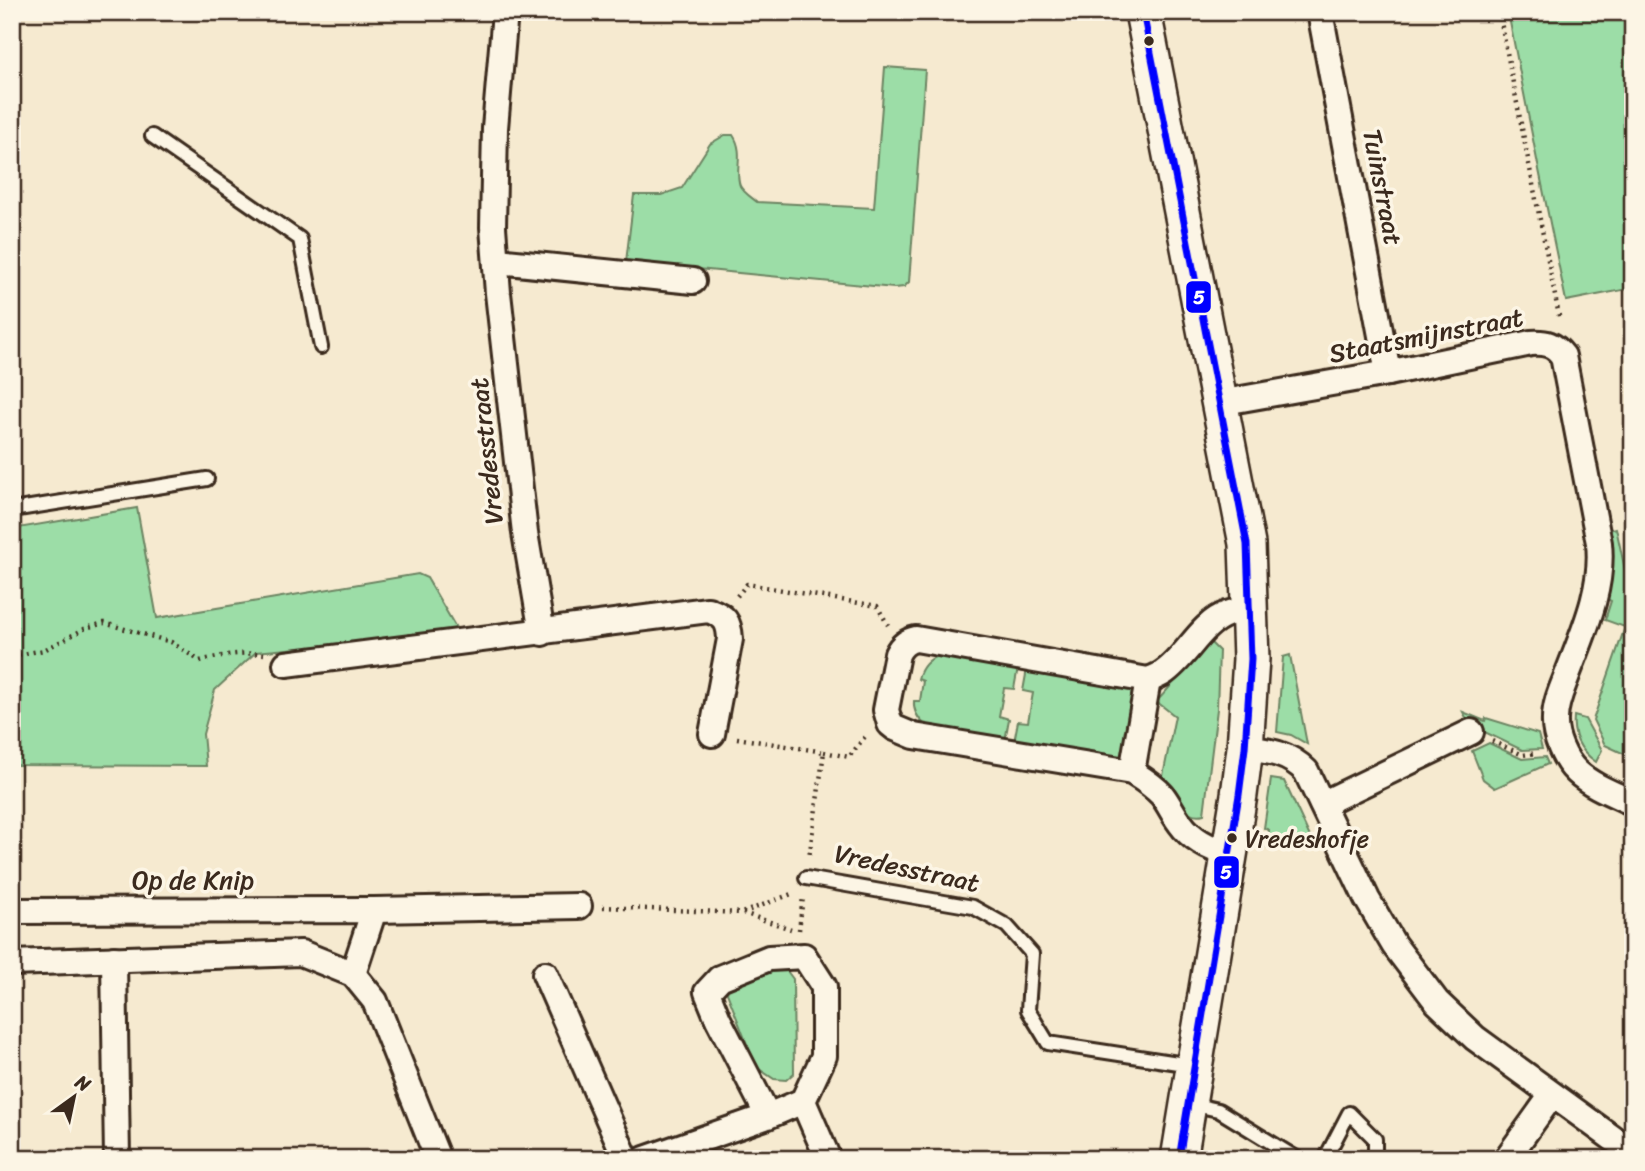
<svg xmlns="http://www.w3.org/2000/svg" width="1645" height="1171" font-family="Sriracha,sans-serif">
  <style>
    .green { fill: #9cdda7; stroke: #6c8462; stroke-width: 2 }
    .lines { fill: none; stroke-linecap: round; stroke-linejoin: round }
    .lane-casing { stroke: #3b2a1e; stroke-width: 18 }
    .street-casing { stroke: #3b2a1e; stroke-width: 30 }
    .secondary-casing { stroke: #3b2a1e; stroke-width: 40 }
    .path { stroke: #3b2a1e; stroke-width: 4.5; stroke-dasharray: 2 5; stroke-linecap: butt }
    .lane { stroke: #fcf5e5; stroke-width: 12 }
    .street { stroke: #fcf5e5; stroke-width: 24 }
    .secondary { stroke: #fcf5e5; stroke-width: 35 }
    .bus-1-casing { stroke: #fcf5e5; stroke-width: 12 }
    .bus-1 { stroke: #00f; stroke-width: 7 }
    .bus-dot { fill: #3b2a1e; stroke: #fcf5e5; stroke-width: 2.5 }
    .labels { text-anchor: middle; stroke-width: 7; stroke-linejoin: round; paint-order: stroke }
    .bus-label { font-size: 24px; fill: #3b2a1e; stroke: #fcf5e5; text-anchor: start }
    .street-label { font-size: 26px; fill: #3b2a1e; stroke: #fcf5e5 }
    .line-badge { stroke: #fcf5e5; stroke-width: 2.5 }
    .badge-label { font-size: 19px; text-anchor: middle; font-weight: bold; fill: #fff }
  </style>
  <rect width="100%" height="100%" fill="#f6ead0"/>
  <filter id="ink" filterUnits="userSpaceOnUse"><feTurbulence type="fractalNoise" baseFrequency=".0143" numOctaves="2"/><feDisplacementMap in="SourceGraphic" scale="14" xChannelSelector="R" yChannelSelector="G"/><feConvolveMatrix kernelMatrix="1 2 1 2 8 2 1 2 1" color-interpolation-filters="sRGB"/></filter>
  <g filter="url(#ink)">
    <!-- green -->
    <g class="green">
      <path d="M1508 12H1633V288L1566 301 1537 160Z"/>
      <path d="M885 67 925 70 909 282 904 287 894 288 626 262 634 195H661L682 188 710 144 725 135H733C745 153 734 170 740 186 744 193 751 197 757 202L874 208Z"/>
      <path d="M137 508 157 618 418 574 427 578 462 638 456 633 256 652 215 690 203 734 206 766 12 765V529Z"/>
      <path d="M1616 528 1627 579 1633 581V758L1605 745 1593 720 1625 627 1605 620 1611 601 1605 598C1611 576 1615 553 1609 530Z"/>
      <path d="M1210 642 1219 651 1217 709 1204 814C1182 820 1173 792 1163 776L1175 716 1157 702 1158 700Z"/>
      <path d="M940 655 1018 667 1014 689 1004 688 999 716 1009 719 1005 741 926 726C918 719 913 711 914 701H920L923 681 918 679C921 667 928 659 940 655Z"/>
      <path d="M1290 655 1307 744 1291 735 1277 732 1283 657Z"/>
      <path d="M1027 669 1128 686 1133 690 1134 696 1124 754 1120 759 1014 742 1018 721 1028 722 1033 693 1023 691Z"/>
      <path d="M1463 712 1485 721 1486 718 1538 734 1542 749 1522 750 1470 725Z"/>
      <path d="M1574 716 1585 719 1602 750 1596 762C1580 751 1572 735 1574 716Z"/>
      <path d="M1489 743 1522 759 1545 757 1548 764 1495 788 1483 779 1472 751Z"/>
      <path d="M1271 779 1284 781 1311 839 1287 851 1267 847 1269 830 1264 828Z"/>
      <path d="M787 971 793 979 794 1073 786 1080 774 1079 756 1067 727 993 730 983 754 972Z"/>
    </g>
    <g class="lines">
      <defs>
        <g id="lane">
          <path d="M152 136 300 239 321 347"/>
          <path d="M12 510 207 479"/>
          <path d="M806 878 973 907 1007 926 1032 954 1028 1010 1048 1043 1191 1065"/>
          <path d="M1191 1104 1218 1110 1298 1159"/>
          <path d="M1325 1159 1349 1113 1375 1139V1159"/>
        </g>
        <g id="street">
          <path d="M505 12 495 128 493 227 498 293 525 533 542 633"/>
          <path d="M1320 12 1388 373"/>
          <path d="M497 261 693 281"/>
          <path d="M1219 403 1388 373 1531 343C1546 342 1554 344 1563 356L1599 543C1604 590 1582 635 1566 678 1561 691 1555 704 1555 719 1554 736 1564 760 1577 772 1592 786 1614 794 1633 803"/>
          <path d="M286 664 708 610C725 616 729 621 730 639L712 734"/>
          <path d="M1245 748C1270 751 1288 753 1306 771L1367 899 1394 945 1437 1002 1475 1038 1633 1153"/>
          <path d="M1132 772 1148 680"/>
          <path d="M1322 804 1471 732"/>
          <path d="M1230 854C1210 849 1192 840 1180 823 1173 814 1169 804 1162 795 1153 785 1143 779 1132 772L914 736 895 728 890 724 886 710 897 654C901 646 906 641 916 639L1148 680C1153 678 1159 676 1163 673 1187 657 1200 624 1227 614 1234 611 1242 611 1249 609"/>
          <path d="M374 910 579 906"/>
          <path d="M12 911 374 910 353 974"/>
          <path d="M114 959 117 1159"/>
          <path d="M12 963 301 953 353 974 375 1001 438 1159"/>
          <path d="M545 974 626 1159"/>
          <path d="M803 1101 826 1154"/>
          <path d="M1507 1158 1552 1095"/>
          <path d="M645 1159 768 1116 803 1101 824 1056V987L804 956 769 958 720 978 707 992 718 1019 768 1116"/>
        </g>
        <path id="secondary" d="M1143 12 1247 544 1251 659 1245 748 1239 795 1179 1159"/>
      </defs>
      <!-- lane casing -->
      <use href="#lane" class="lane-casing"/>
      <!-- street casing -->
      <use href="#street" class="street-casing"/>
      <!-- secondary casing -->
      <use href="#secondary" class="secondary-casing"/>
      <!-- path -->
      <g class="path">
        <path d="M1499 12 1560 321"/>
        <path d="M737 596 747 584 877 606 888 625"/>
        <path d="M12 656 44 650 86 628 104 623 171 642 200 661C222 655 241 652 264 654"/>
        <path d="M737 738 824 752 809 858"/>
        <path d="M1492 741 1523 755 1537 753"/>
        <path d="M824 752 849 757 867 734"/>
        <path d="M603 907 742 913 794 893"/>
        <path d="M743 913 791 929"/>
        <path d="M799 930 803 897"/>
      </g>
      <!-- lane -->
      <use href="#lane" class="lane"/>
      <!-- street -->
      <use href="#street" class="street"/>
      <!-- secondary -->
      <use href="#secondary" class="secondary"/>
      <defs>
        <path id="bus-1" d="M1143 12 1247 544 1251 659 1245 748 1239 795 1179 1159"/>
      </defs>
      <!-- bus-1 casing -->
      <use href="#bus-1" class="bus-1-casing"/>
      <!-- bus-1 -->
      <use href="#bus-1" class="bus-1"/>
    </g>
  </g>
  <!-- markers -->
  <g class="bus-dot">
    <circle cx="1149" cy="41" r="6"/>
    <circle cx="1232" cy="838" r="6"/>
  </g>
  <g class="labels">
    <!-- bus labels -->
    <g class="bus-label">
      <text x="1245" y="847">Vredeshofje</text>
    </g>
    <!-- street labels -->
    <g class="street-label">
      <text transform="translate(1383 187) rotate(79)" y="9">Tuinstraat</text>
      <text transform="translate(1426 335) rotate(-11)" y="9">Staatsmijnstraat</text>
      <text transform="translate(486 451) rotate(-96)" y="9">Vredesstraat</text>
      <text transform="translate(907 868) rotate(12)" y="9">Vredesstraat</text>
      <text x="193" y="889">Op de Knip</text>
    </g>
  </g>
  <g class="line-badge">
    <rect x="1185" y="280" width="27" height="34" rx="7" fill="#00f"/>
    <rect x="1213" y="855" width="27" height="34" rx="7" fill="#00f"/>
  </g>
  <g class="badge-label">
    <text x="1199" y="304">5</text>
    <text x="1226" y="879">5</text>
  </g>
  <!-- margin -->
  <rect width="1645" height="1171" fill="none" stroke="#fcf5e5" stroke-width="42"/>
  <rect x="21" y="21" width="1603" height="1129" fill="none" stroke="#3b2a1e" stroke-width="2.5" filter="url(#ink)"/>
  <!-- north arrow -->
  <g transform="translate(74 1097) rotate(33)" stroke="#fcf5e5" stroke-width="5" paint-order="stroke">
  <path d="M0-5L12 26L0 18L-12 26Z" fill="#3b2a1e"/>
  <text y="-10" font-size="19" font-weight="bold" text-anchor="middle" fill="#3b2a1e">N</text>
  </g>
</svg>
